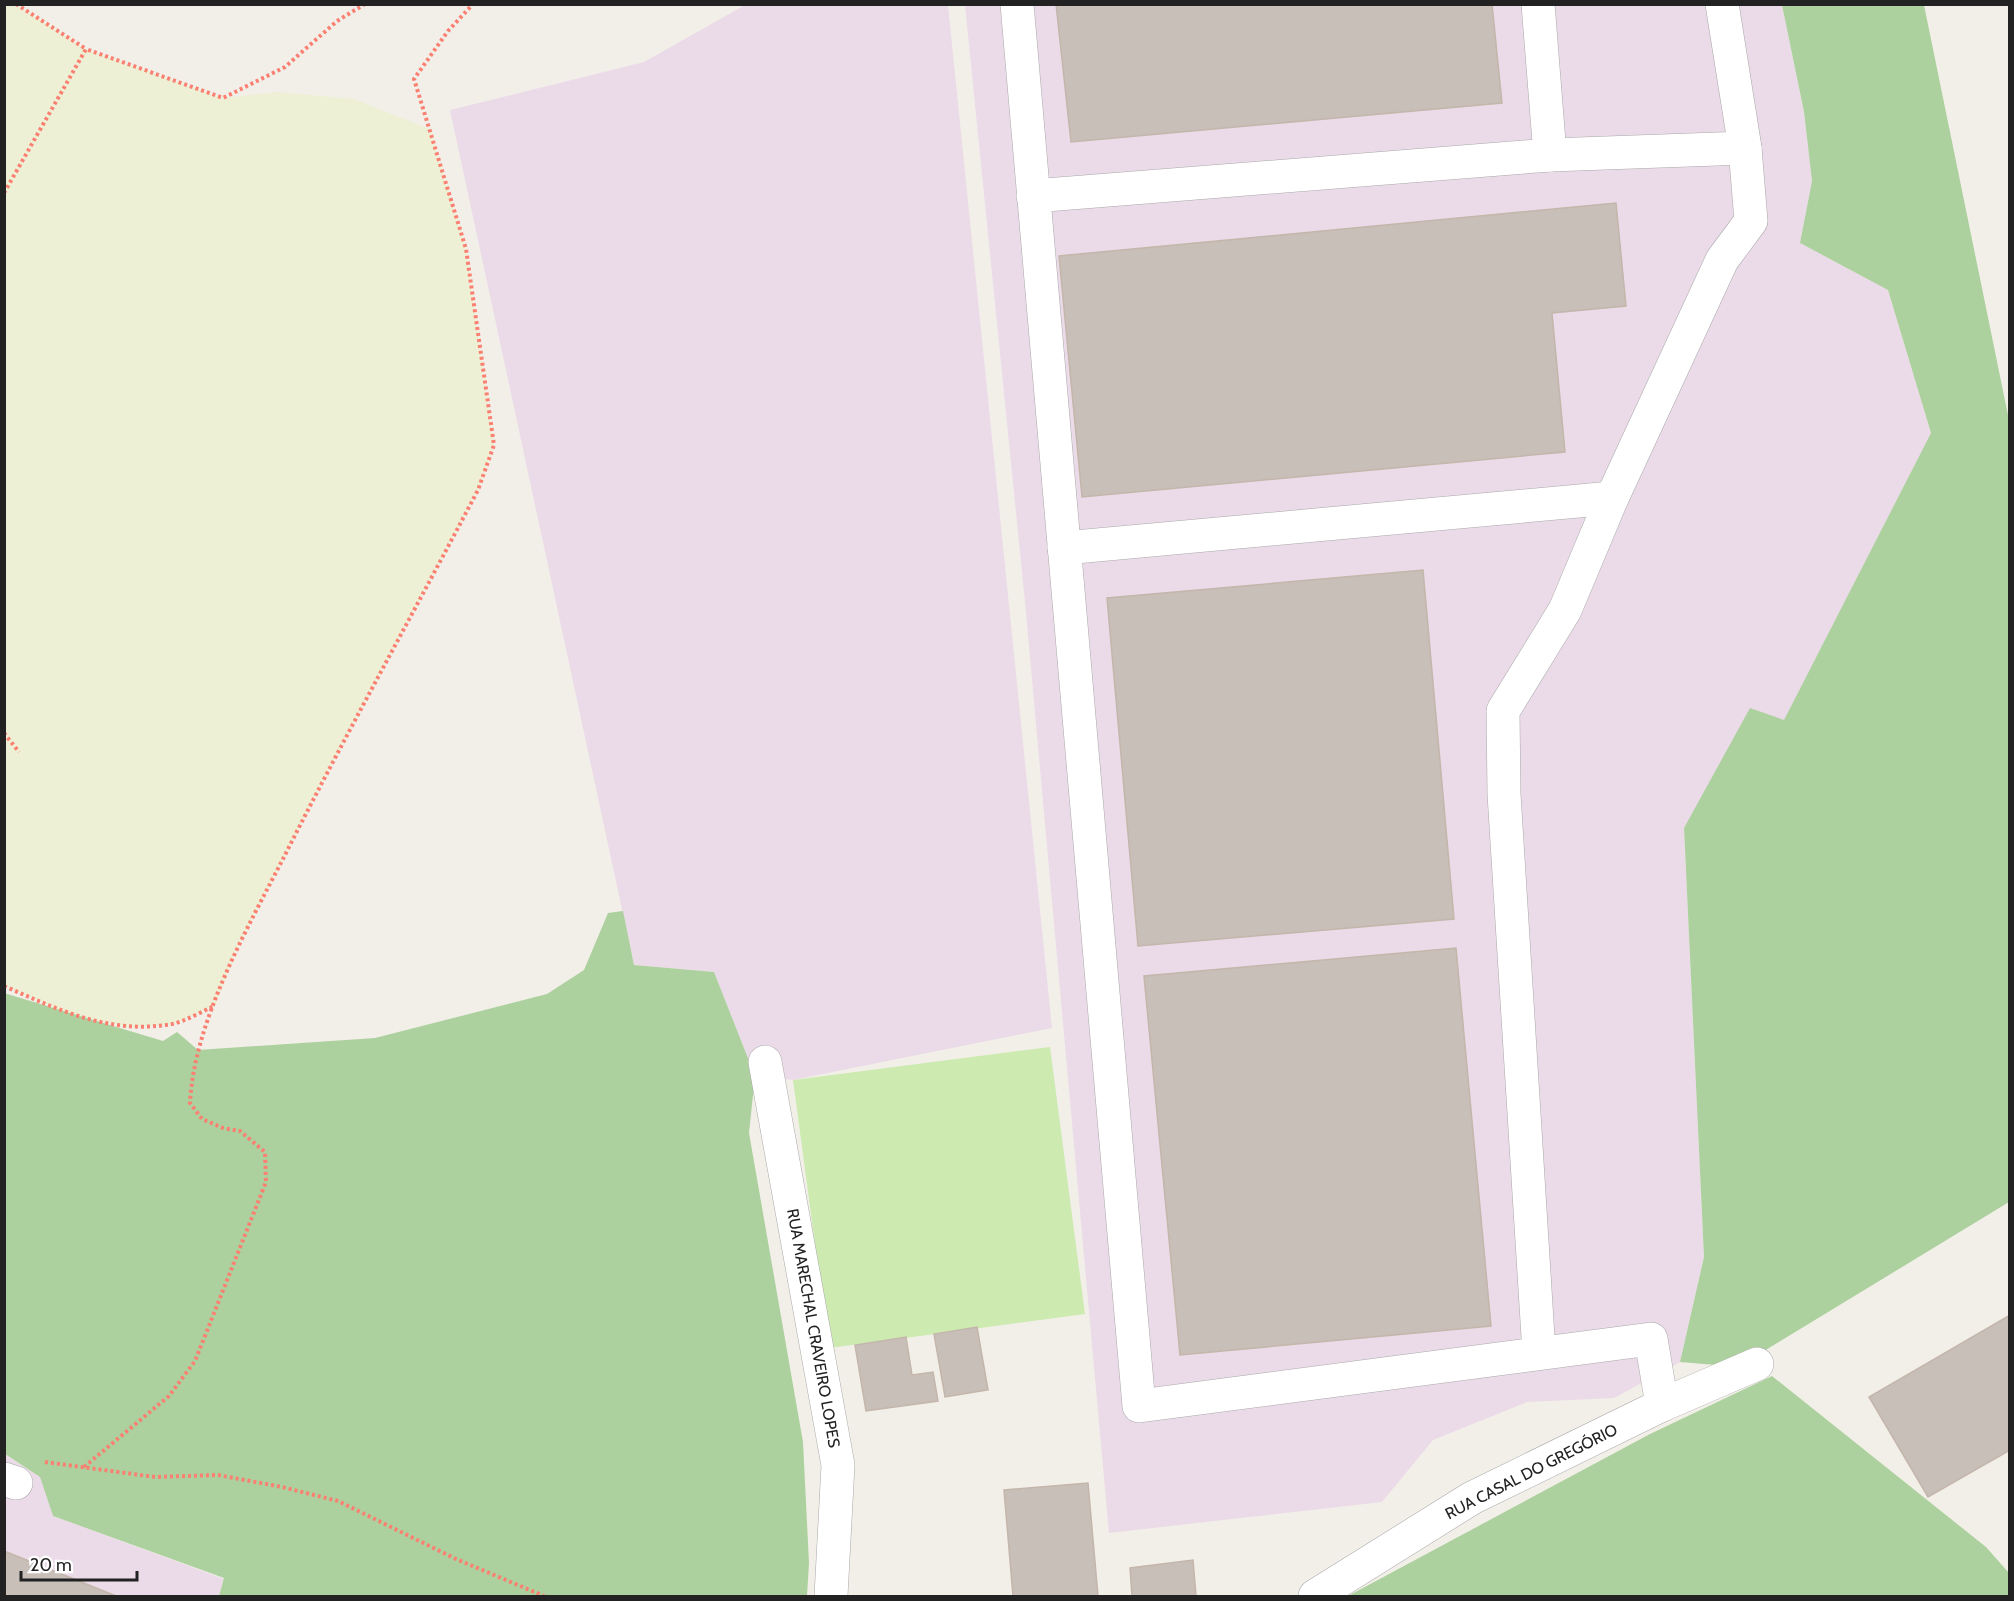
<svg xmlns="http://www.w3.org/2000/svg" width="2014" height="1601" font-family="Cabin,sans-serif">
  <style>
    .industrial { fill: #ebdbe8 }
    .farmland { fill: #eef0d5 }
    .grass { fill: #cdebb0 }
    .forest { fill: #add19e }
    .building { fill: #c7bfb8; stroke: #c4b6ab; stroke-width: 1.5 }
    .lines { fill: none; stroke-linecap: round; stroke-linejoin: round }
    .minor-casing { stroke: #a9a9a9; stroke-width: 34 }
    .path { stroke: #fa8072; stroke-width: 4; stroke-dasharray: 3 3; stroke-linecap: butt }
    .minor { stroke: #fff; stroke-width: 33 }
    .labels { text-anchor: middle; stroke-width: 6; stroke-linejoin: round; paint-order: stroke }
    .street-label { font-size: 16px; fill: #222; stroke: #fff }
  </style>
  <rect width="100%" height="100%" fill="#f2efe9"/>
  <!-- industrial -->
  <g class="industrial">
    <path d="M745 5H948L1052 1028 793 1080 755 1076 714 972 634 965 450 110 644 62Z"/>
    <path d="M965 5H1782L1804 112 1812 181 1800 243 1888 290 1931 433 1784 721 1684 828 1704 1257 1680 1362 1614 1398 1527 1402 1433 1440 1382 1502 1109 1533 1025 602Z"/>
    <path d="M4 1454 40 1477 53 1516 224 1579 219 1596H5Z"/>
  </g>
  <!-- farmland -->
  <path class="farmland" d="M16 4 86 49 223 98 277 92 354 99 430 129 466 249 494 445 478 490 315 796 238 947 215 1006 174 1024 130 1028 70 1015 5 986 4 5Z"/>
  <!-- grass -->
  <path class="grass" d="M1050 1047 1085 1314 829 1348 793 1080Z"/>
  <!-- forest -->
  <g class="forest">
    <path d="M1782 5H1924L2009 420V1202L1751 1359 1716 1365 1680 1362 1704 1257 1684 828 1750 708 1784 720 1931 433 1888 290 1800 243 1812 181 1804 112Z"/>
    <path d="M623 911 634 965 714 972 755 1076 749 1133 803 1442 809 1563 807 1596H219L224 1578 53 1516 40 1477 5 1454 4 993 163 1041 177 1032 198 1050 375 1038 547 994 584 970 608 913Z"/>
    <path d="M1772 1376 1986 1547 2009 1573V1596H1348L1650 1434Z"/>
  </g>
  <!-- building -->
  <g class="building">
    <path d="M1056 4H1492L1502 103 1071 142Z"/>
    <path d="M1616 203 1626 306 1552 313 1565 452 1082 497 1059 256Z"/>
    <path d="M1423 570 1454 919 1138 946 1107 598Z"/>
    <path d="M1456 948 1491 1326 1180 1355 1144 976Z"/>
    <path d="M2010 1315V1450L1928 1497 1869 1397Z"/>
    <path d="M977 1327 988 1390 945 1397 934 1334Z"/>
    <path d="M906 1337 912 1375 933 1372 938 1401 866 1411 855 1345Z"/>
    <path d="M1088 1483 1098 1596H1013L1004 1490Z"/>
    <path d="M4 1551 116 1596H4Z"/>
    <path d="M1193 1560 1196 1596H1132L1130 1568Z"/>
  </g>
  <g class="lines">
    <defs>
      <g id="minor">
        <path d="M1017 4 1139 1406 1651 1339 1662 1405"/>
        <path d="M1538 4 1550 155"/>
        <path d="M1033 196 1550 155 1745 148"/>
        <path d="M1064 548 1612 498"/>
        <path d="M765 1062 838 1465 831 1596"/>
        <path d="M1539 1353 1504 794 1503 711 1565 610 1612 498 1722 260 1751 221 1745 148 1722 4"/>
        <path d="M4 1479 16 1483"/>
        <path d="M1315 1596 1472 1498 1662 1405 1757 1364"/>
      </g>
    </defs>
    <!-- minor casing -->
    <use href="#minor" class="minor-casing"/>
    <!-- path -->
    <g class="path">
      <path d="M16 4 86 49"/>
      <path d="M4 193 86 49 223 98 285 67 337 21 365 4"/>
      <path d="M4 733 19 752"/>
      <path d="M4 986C59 1010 110 1035 172 1024 186 1021 201 1012 214 1006"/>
      <path d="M45 1462 155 1477 218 1475 282 1487 338 1501 456 1559 544 1596"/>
      <path d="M84 1467 169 1396 195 1361 266 1182 265 1152 240 1131 223 1128 202 1119 190 1103C194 1021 248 927 285 855 347 732 414 612 478 490L494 445 466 249 414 79 448 31 473 4"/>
    </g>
    <!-- minor -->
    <use href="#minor" class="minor"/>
  </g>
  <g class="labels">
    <!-- street labels -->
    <g class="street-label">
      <text transform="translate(814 1328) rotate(80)" y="6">RUA MARECHAL CRAVEIRO LOPES</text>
      <text transform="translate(1531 1471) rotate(-27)" y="6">RUA CASAL DO GREGÓRIO</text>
    </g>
  </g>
  <!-- border -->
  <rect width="2014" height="1601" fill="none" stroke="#222222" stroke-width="12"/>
  <!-- scale -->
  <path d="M21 1571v9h116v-9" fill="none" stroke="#222222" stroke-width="3"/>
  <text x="30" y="1571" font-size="18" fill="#222222" stroke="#ffffff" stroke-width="4.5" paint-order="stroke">20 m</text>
</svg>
